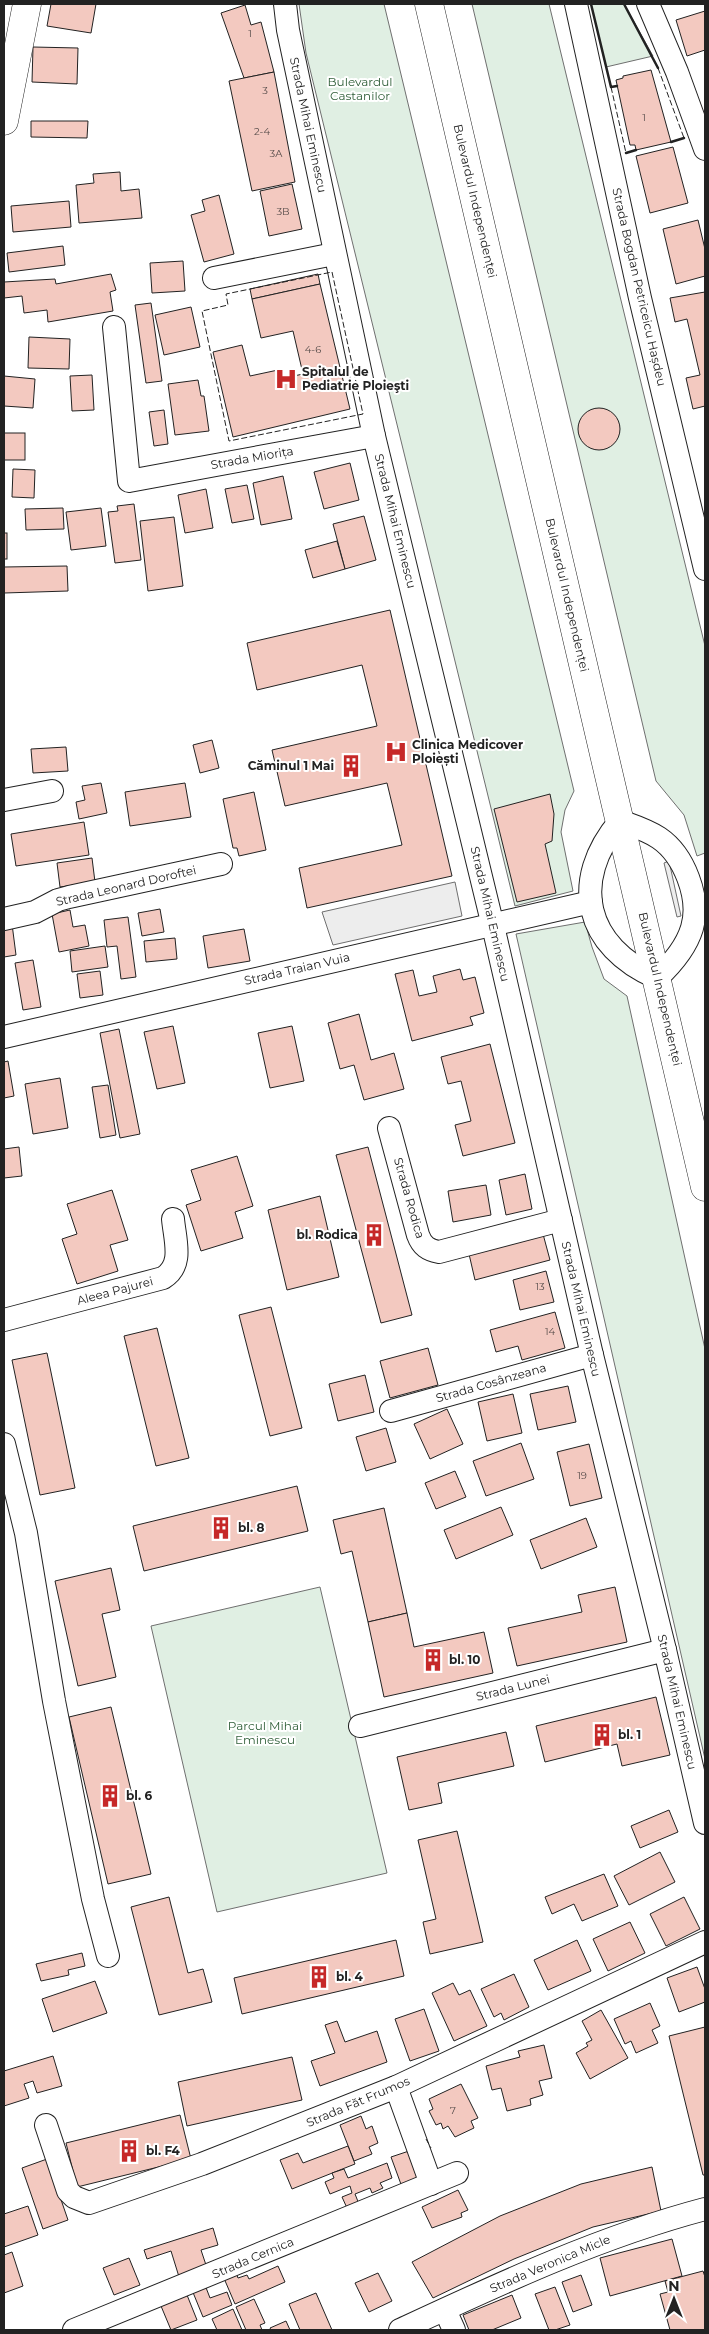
<svg xmlns="http://www.w3.org/2000/svg" width="709" height="2334" font-family="Montserrat,sans-serif">
  <style>
    .green { fill: #e0efe3; stroke: #6f6f6f }
    .parking { fill: #ededed; stroke: #6f6f6f }
    .building { fill: #f3c9c0; stroke: #222 }
    .lines { fill: none; stroke-linecap: round; stroke-linejoin: round }
    .minor-casing { stroke: #222; stroke-width: 24 }
    .major-casing { stroke: #222; stroke-width: 29 }
    .minor { stroke: #fff; stroke-width: 22 }
    .major { stroke: #fff; stroke-width: 28 }
    .fence { stroke: #222; stroke-width: 1; stroke-dasharray: 6 2.5; stroke-linecap: butt }
    .wall { stroke: #222; stroke-width: 2.5 }
    .labels { text-anchor: middle; stroke-width: 4; stroke-linejoin: round; paint-order: stroke }
    .number-label { font-size: 10px; fill: #564c4a }
    .park-label { font-size: 12px; fill: #2f5e38; stroke: #fff }
    .street-label { font-size: 12px; fill: #222; stroke: #fff }
    .poi-label { font-size: 12px; font-weight: bold; fill: #222; stroke: #fff; text-anchor: start }
  </style>
  <rect width="100%" height="100%" fill="#fff"/>
  <!-- green -->
  <g class="green">
    <path d="M299 4H384L574 791 565 810 561 832 573 891 515 906 306 53Z"/>
    <path d="M472 4H549L705 646V853L697 856 684 815 656 781Z"/>
    <path d="M591 4H624L653 56 606 67Z"/>
    <path d="M585 922 592 947 604 979 627 996 705 1349V1759L516 934Z"/>
    <path d="M320 1587 387 1873 217 1912 151 1626Z"/>
  </g>
  <!-- parking -->
  <g class="parking">
    <path d="M669 861 681 916 677 917 664 863Z"/>
    <path d="M455 882 462 916 333 945 322 912Z"/>
  </g>
  <!-- building -->
  <g class="building">
    <path d="M51 4H96L91 33 47 26Z"/>
    <path d="M245 5 251 25 261 22 274 72 244 78 221 13Z"/>
    <path d="M705 11V50L687 56 676 20Z"/>
    <path d="M33 47 78 48 77 84 32 82Z"/>
    <path d="M651 70 671 142 636 150 635 145H630L616 80 623 78V76Z"/>
    <path d="M274 72 295 182 252 191 229 81Z"/>
    <path d="M31 121H88L87 138 31 137Z"/>
    <path d="M673 147 688 203 650 213 636 156Z"/>
    <path d="M120 172 121 191 139 189 142 218 79 223 76 185 94 183 93 174Z"/>
    <path d="M292 184 302 229 269 236 260 191Z"/>
    <path d="M219 195 234 254 204 262 191 215 205 211 202 200Z"/>
    <path d="M69 201 71 227 13 232 11 206Z"/>
    <path d="M698 220 705 249V276L676 284 663 229Z"/>
    <path d="M63 246 65 265 9 272 7 253Z"/>
    <path d="M183 261 185 291 152 293 150 263Z"/>
    <path d="M111 274 116 290 110 292 113 311 48 322 47 310 24 313 22 296 4 298V282L55 279 56 284Z"/>
    <path d="M318 274 320 284 252 299 250 289Z"/>
    <path d="M320 284 350 409 233 437 213 352 242 345 250 376 278 370 280 379 303 374 293 331 261 338 252 299Z"/>
    <path d="M705 292V406L693 409 686 378 700 375 687 319 675 322 670 298Z"/>
    <path d="M151 303 162 381 146 383 135 305Z"/>
    <path d="M191 307 200 347 164 355 155 315Z"/>
    <path d="M29 337 70 339 69 369 28 368Z"/>
    <path d="M92 375 94 410 72 411 70 376Z"/>
    <path d="M4 376 35 379 33 408 4 406Z"/>
    <path d="M198 380 201 396H204L209 431 175 435 168 384Z"/>
    <circle cx="599" cy="429" r="21"/>
    <path d="M164 410 168 444 154 446 149 412Z"/>
    <rect x="4" y="433" width="21" height="27"/>
    <path d="M350 463 359 500 324 509 314 472Z"/>
    <path d="M13 469 35 470 34 498 12 497Z"/>
    <path d="M283 476 292 519 261 525 253 483Z"/>
    <path d="M247 485 254 519 232 523 225 489Z"/>
    <path d="M206 489 213 528 185 533 178 495Z"/>
    <path d="M134 504 141 560 115 563 108 512 118 511 117 506Z"/>
    <path d="M63 508 64 529 26 530 25 509Z"/>
    <path d="M101 508 106 546 71 550 66 512Z"/>
    <path d="M364 516 376 560 345 569 333 524Z"/>
    <path d="M174 517 183 586 148 591 140 521Z"/>
    <rect x="4" y="533" width="3" height="26"/>
    <path d="M337 541 345 569 313 578 305 550Z"/>
    <path d="M67 566 68 591 4 593V567Z"/>
    <path d="M390 610 452 876 307 908 299 868 402 845 387 783 285 806 272 750 377 726 362 665 257 690 247 643Z"/>
    <path d="M212 740 219 768 200 773 193 745Z"/>
    <path d="M66 747 68 771 33 773 31 749Z"/>
    <path d="M101 783 107 813 79 819 76 802 85 800 82 786Z"/>
    <path d="M185 783 191 817 130 826 125 792Z"/>
    <path d="M254 792 266 850 239 856 237 848H233L223 799Z"/>
    <path d="M550 794 554 814 552 841 545 844 556 893 517 902 494 809Z"/>
    <path d="M84 822 89 855 16 866 11 834Z"/>
    <path d="M92 858 95 882 60 887 57 863Z"/>
    <path d="M160 909 164 932 142 936 138 913Z"/>
    <path d="M70 910 73 927 85 925 89 946 59 952 52 914Z"/>
    <path d="M128 917 136 977 121 979 117 946 107 947 104 920Z"/>
    <path d="M12 924 16 955 4 957V925Z"/>
    <path d="M244 929 250 961 208 968 203 936Z"/>
    <path d="M175 938 177 959 146 962 144 941Z"/>
    <path d="M105 946 108 967 72 972 70 951Z"/>
    <path d="M33 960 41 1007 23 1010 15 963Z"/>
    <path d="M460 969 463 980 475 977 484 1013 470 1017 473 1025 412 1041 395 974 413 970 419 996 437 992 433 976Z"/>
    <path d="M100 971 103 995 80 998 77 974Z"/>
    <path d="M359 1014 371 1060 394 1053 404 1089 364 1100 354 1065 340 1069 328 1023Z"/>
    <path d="M173 1026 185 1083 157 1089 144 1032Z"/>
    <path d="M292 1026 304 1081 270 1088 258 1033Z"/>
    <path d="M119 1029 140 1134 120 1138 100 1033Z"/>
    <path d="M490 1044 515 1143 463 1156 455 1125 471 1121 461 1081 448 1084 441 1057Z"/>
    <path d="M8 1061 14 1096 4 1098V1062Z"/>
    <path d="M60 1078 68 1128 33 1134 25 1084Z"/>
    <path d="M108 1085 116 1135 100 1138 92 1087Z"/>
    <path d="M19 1147 22 1176 4 1178V1149Z"/>
    <path d="M368 1147 412 1315 381 1323 336 1155Z"/>
    <path d="M237 1156 253 1206 235 1212 243 1238 201 1251 186 1205 201 1200 191 1170Z"/>
    <path d="M525 1174 532 1209 506 1215 499 1180Z"/>
    <path d="M486 1185 491 1215 453 1222 448 1191Z"/>
    <path d="M112 1190 128 1240 110 1245 118 1271 77 1284 62 1239 77 1234 67 1204Z"/>
    <path d="M320 1196 339 1277 287 1290 268 1210Z"/>
    <path d="M543 1234 550 1260 475 1280 469 1254Z"/>
    <path d="M546 1271 554 1302 520 1310 513 1280Z"/>
    <path d="M271 1307 302 1428 270 1436 239 1315Z"/>
    <path d="M555 1312 565 1348 522 1360 518 1346 496 1352 490 1330Z"/>
    <path d="M157 1328 189 1458 156 1466 124 1336Z"/>
    <path d="M428 1348 438 1385 390 1398 380 1361Z"/>
    <path d="M47 1353 75 1488 40 1495 12 1360Z"/>
    <path d="M365 1375 374 1412 338 1421 329 1384Z"/>
    <path d="M568 1386 576 1422 538 1430 530 1394Z"/>
    <path d="M513 1394 522 1433 487 1441 478 1402Z"/>
    <path d="M447 1409 463 1444 430 1459 414 1424Z"/>
    <path d="M386 1428 396 1462 366 1471 356 1437Z"/>
    <path d="M521 1443 534 1479 486 1496 473 1461Z"/>
    <path d="M589 1444 602 1498 570 1506 557 1452Z"/>
    <path d="M455 1471 466 1497 436 1509 425 1483Z"/>
    <path d="M297 1486 308 1531 144 1571 133 1526Z"/>
    <path d="M501 1507 513 1535 456 1559 444 1530Z"/>
    <path d="M384 1508 407 1613 368 1622 352 1551 341 1554 333 1520Z"/>
    <path d="M586 1518 597 1547 541 1569 530 1540Z"/>
    <path d="M111 1568 120 1610 102 1614 116 1677 78 1686 55 1581Z"/>
    <path d="M615 1587 627 1642 517 1666 508 1628 582 1612 578 1595Z"/>
    <path d="M407 1613 414 1647 484 1632 493 1673 384 1697 368 1622Z"/>
    <path d="M656 1697 670 1755 622 1766 617 1744 545 1762 536 1726Z"/>
    <path d="M111 1707 151 1874 108 1884 69 1717Z"/>
    <path d="M506 1732 514 1766 438 1783 442 1803 409 1810 397 1757Z"/>
    <path d="M669 1810 678 1832 640 1848 631 1826Z"/>
    <path d="M457 1831 483 1942 430 1954 423 1922 436 1919 418 1840Z"/>
    <path d="M660 1852 675 1882 629 1905 614 1876Z"/>
    <path d="M604 1874 618 1906 582 1921 574 1904 552 1914 545 1897Z"/>
    <path d="M169 1897 188 1973 203 1969 212 2002 159 2015 131 1907Z"/>
    <path d="M684 1897 700 1929 666 1946 650 1914Z"/>
    <path d="M630 1922 645 1953 608 1971 593 1939Z"/>
    <path d="M396 1940 404 1976 242 2014 234 1978Z"/>
    <path d="M577 1940 591 1971 548 1990 534 1960Z"/>
    <path d="M82 1953 85 1966 68 1970 69 1975 41 1981 36 1964Z"/>
    <path d="M697 1967 705 1989V2002L679 2012 667 1978Z"/>
    <path d="M514 1974 529 2007 504 2020 501 2013 494 2017 481 1989Z"/>
    <path d="M95 1981 107 2013 53 2032 42 1999Z"/>
    <path d="M453 1983 459 1995 470 1990 487 2026 454 2041 432 1993Z"/>
    <path d="M650 2003 660 2026 652 2030 658 2043 636 2053 631 2041 625 2044 614 2019Z"/>
    <path d="M424 2009 439 2051 410 2061 395 2019Z"/>
    <path d="M601 2010 628 2058 590 2079 576 2053 588 2046 586 2043 592 2040 582 2021Z"/>
    <path d="M337 2021 345 2042 377 2031 387 2062 320 2086 311 2061 335 2053 325 2025Z"/>
    <path d="M705 2027V2175H703L669 2036Z"/>
    <path d="M544 2045 552 2078 539 2081 543 2095 530 2099 531 2105 507 2111 501 2088 492 2090 486 2066 520 2057 518 2051Z"/>
    <path d="M53 2056 62 2086 37 2093 33 2081 24 2084 29 2098 4 2106V2071Z"/>
    <path d="M292 2057 302 2100 187 2126 178 2082Z"/>
    <path d="M461 2084 478 2118 471 2121 474 2128 455 2137 448 2126 443 2129 441 2123 436 2125 429 2111 433 2109 429 2099Z"/>
    <path d="M180 2115 191 2159 77 2187 66 2143Z"/>
    <path d="M361 2116 366 2129 372 2126 378 2143 369 2147 372 2154 354 2161 340 2125Z"/>
    <path d="M348 2146 355 2164 292 2189 280 2160 298 2153 303 2163Z"/>
    <path d="M412 2150 422 2179 402 2187 391 2157Z"/>
    <path d="M47 2159 68 2220 43 2229 22 2168Z"/>
    <path d="M387 2163 392 2178 380 2183 383 2188 372 2193 370 2188 355 2194 359 2204 347 2208 342 2197 352 2193 350 2186 330 2194 325 2182 334 2178 332 2173 344 2169 348 2178Z"/>
    <path d="M652 2167 661 2211 593 2227 514 2259 433 2298 412 2262 500 2216 581 2184Z"/>
    <path d="M458 2190 468 2210 461 2213 462 2217 432 2228 422 2207Z"/>
    <path d="M28 2206 38 2235 4 2247V2214Z"/>
    <path d="M213 2228 218 2245 201 2250 208 2271 180 2280 171 2251 147 2259 144 2250Z"/>
    <path d="M672 2239 682 2276 610 2296 600 2258Z"/>
    <path d="M12 2252 23 2286 4 2293V2255Z"/>
    <path d="M129 2258 140 2285 114 2295 103 2268Z"/>
    <path d="M278 2266 285 2282 235 2304 223 2276 235 2270 238 2278 247 2275 249 2279Z"/>
    <path d="M703 2271 705 2277V2330H670L660 2294 668 2292 665 2281Z"/>
    <path d="M378 2273 392 2301 369 2312 355 2283Z"/>
    <path d="M581 2275 592 2305 573 2312 562 2282Z"/>
    <path d="M205 2285 210 2298 227 2292 232 2305 203 2317 192 2290Z"/>
    <path d="M555 2287 570 2325 555 2330H549L535 2294Z"/>
    <path d="M316 2293 332 2330H300L289 2304Z"/>
    <path d="M187 2295 197 2320 171 2330 161 2306Z"/>
    <path d="M512 2295 521 2318 492 2330H469L463 2315Z"/>
    <path d="M254 2299 265 2323 260 2325 262 2330H246L236 2307Z"/>
    <path d="M233 2309 242 2330H217L212 2319Z"/>
    <path d="M286 2321 290 2330H271L270 2328Z"/>
  </g>
  <g class="lines">
    <defs>
      <g id="minor">
        <path d="M285 4 288 30 374 436 493 926 592 1355 665 1650 705 1823"/>
        <path d="M576 4 640 298 705 569"/>
        <path d="M648 4 677 72 705 149"/>
        <path d="M214 278 334 254"/>
        <path d="M114 327 129 481 374 436"/>
        <path d="M4 800 52 791"/>
        <path d="M620 821C634 826 647 830 659 838 684 855 701 898 692 928 686 948 672 964 657 978 585 947 569 881 620 821Z"/>
        <path d="M4 919 35 912 58 900 69 897 221 864"/>
        <path d="M4 1037 591 902"/>
        <path d="M389 1128 418 1235C422 1246 428 1250 439 1252L561 1220"/>
        <path d="M4 1320 163 1278C184 1265 175 1241 173 1219"/>
        <path d="M391 1411 592 1355"/>
        <path d="M4 1444 26 1533 54 1701 93 1899 108 1956"/>
        <path d="M360 1726 665 1650"/>
        <path d="M396 2087 431 2184"/>
        <path d="M46 2125 68 2191 74 2197 89 2203 202 2164 396 2087 705 1942"/>
        <path d="M445 2310 454 2330"/>
        <path d="M74 2330 457 2173"/>
        <path d="M400 2330C499 2284 599 2237 705 2209"/>
      </g>
      <g id="major">
        <path d="M429 4 705 1187"/>
        <path d="M4 121 27 4"/>
      </g>
    </defs>
    <!-- minor casing -->
    <use href="#minor" class="minor-casing"/>
    <!-- major casing -->
    <use href="#major" class="major-casing"/>
    <!-- minor -->
    <use href="#minor" class="minor"/>
    <!-- major -->
    <use href="#major" class="major"/>
    <!-- fence -->
    <g class="fence">
      <path d="M658 68 684 138"/>
      <path d="M611 87 626 153"/>
      <path d="M332 272 363 414 229 441 202 311 228 305 226 294Z"/>
      <path d="M426 2139 431 2148"/>
    </g>
    <!-- wall -->
    <g class="wall">
      <path d="M591 4 611 87 617 86"/>
      <path d="M624 4 658 68"/>
      <path d="M671 142 684 138"/>
      <path d="M626 153 636 150"/>
    </g>
  </g>
  <!-- icons -->
  <defs>
    <symbol id="hospital-bare" viewBox="-9 -9 18 18"><path d="M-5-5h3v3.5h4V-5h3V5h-3V1.5h-4V5h-3Z" fill="#c62828" stroke="#fff" stroke-width="2.5" paint-order="stroke"/></symbol>
    <symbol id="building-bare" viewBox="-9 -9 18 18"><path d="M-4-6H4V6H1V3H-1V6H-4ZM-2.5-4.3h1.7v1.8h-1.7ZM.8-4.3h1.7v1.8H.8ZM-2.5-1h1.7V.8h-1.7ZM.8-1h1.7V.8H.8Z" fill="#c62828" stroke="#fff" stroke-width="2.5" paint-order="stroke"/></symbol>
  </defs>
  <g fill-rule="evenodd">
    <use href="#hospital-bare" x="270" y="363" width="32" height="32"/>
    <use href="#hospital-bare" x="380" y="736" width="32" height="32"/>
    <use href="#building-bare" x="335" y="750" width="32" height="32"/>
    <use href="#building-bare" x="358" y="1219" width="32" height="32"/>
    <use href="#building-bare" x="205" y="1512" width="32" height="32"/>
    <use href="#building-bare" x="417" y="1644" width="32" height="32"/>
    <use href="#building-bare" x="586" y="1719" width="32" height="32"/>
    <use href="#building-bare" x="94" y="1780" width="32" height="32"/>
    <use href="#building-bare" x="303" y="1961" width="32" height="32"/>
    <use href="#building-bare" x="113" y="2135" width="32" height="32"/>
  </g>
  <g class="labels">
    <!-- number labels -->
    <g class="number-label">
      <text x="250" y="37">1</text>
      <text x="265" y="94">3</text>
      <text x="644" y="121">1</text>
      <text x="262" y="135">2-4</text>
      <text x="276" y="157">3A</text>
      <text x="283" y="215">3B</text>
      <text x="313" y="353">4-6</text>
      <text x="540" y="1290">13</text>
      <text x="550" y="1335">14</text>
      <text x="582" y="1479">19</text>
      <text x="453" y="2114">7</text>
    </g>
    <!-- park labels -->
    <g class="park-label">
      <text x="360" y="86">Bulevardul<tspan x="360" dy="14">Castanilor</tspan></text>
      <text x="265" y="1730">Parcul Mihai<tspan x="265" dy="14">Eminescu</tspan></text>
    </g>
    <!-- street labels -->
    <g class="street-label">
      <text transform="translate(308 125) rotate(78)" y="4">Strada Mihai Eminescu</text>
      <text transform="translate(475 201) rotate(77)" y="4">Bulevardul Independenței</text>
      <text transform="translate(639 287) rotate(77)" y="4">Strada Bogdan Petriceicu Hașdeu</text>
      <text transform="translate(252 458) rotate(-10)" y="4">Strada Miorița</text>
      <text transform="translate(395 521) rotate(76)" y="4">Strada Mihai Eminescu</text>
      <text transform="translate(567 595) rotate(77)" y="4">Bulevardul Independenței</text>
      <text transform="translate(126 886) rotate(-13)" y="4">Strada Leonard Doroftei</text>
      <text transform="translate(490 914) rotate(77)" y="4">Strada Mihai Eminescu</text>
      <text transform="translate(297 969) rotate(-13)" y="4">Strada Traian Vuia</text>
      <text transform="translate(660 989) rotate(77)" y="4">Bulevardul Independenței</text>
      <text transform="translate(409 1198) rotate(74)" y="4">Strada Rodica</text>
      <text transform="translate(115 1291) rotate(-15)" y="4">Aleea Pajurei</text>
      <text transform="translate(581 1309) rotate(77)" y="4">Strada Mihai Eminescu</text>
      <text transform="translate(491 1383) rotate(-16)" y="4">Strada Cosânzeana</text>
      <text transform="translate(513 1688) rotate(-14)" y="4">Strada Lunei</text>
      <text transform="translate(677 1702) rotate(77)" y="4">Strada Mihai Eminescu</text>
      <text transform="translate(358 2102) rotate(-23)" y="4">Strada Făt Frumos</text>
      <text transform="translate(253 2258) rotate(-23)" y="4">Strada Cernica</text>
      <text transform="translate(550 2264) rotate(-23)" y="4">Strada Veronica Micle</text>
    </g>
    <!-- poi labels -->
    <g class="poi-label">
      <text x="302" y="376">Spitalul de<tspan x="302" dy="14">Pediatrie Ploieşti</tspan></text>
      <text x="412" y="749">Clinica Medicover<tspan x="412" dy="14">Ploiești</tspan></text>
      <text x="334" y="770" text-anchor="end">Căminul 1 Mai</text>
      <text x="358" y="1239" text-anchor="end">bl. Rodica</text>
      <text x="238" y="1532">bl. 8</text>
      <text x="449" y="1664">bl. 10</text>
      <text x="618" y="1739">bl. 1</text>
      <text x="126" y="1800">bl. 6</text>
      <text x="336" y="1981">bl. 4</text>
      <text x="146" y="2155">bl. F4</text>
    </g>
  </g>
  <!-- border -->
  <rect width="709" height="2334" fill="none" stroke="#222222" stroke-width="10"/>
  <!-- north arrow -->
  <g transform="translate(674 2299)" stroke="#ffffff" stroke-width="4" paint-order="stroke">
  <path d="M0-4L9 19L0 12L-9 19Z" fill="#222222"/>
  <text y="-8" font-size="14" font-weight="bold" text-anchor="middle" fill="#222222">N</text>
  </g>
</svg>
